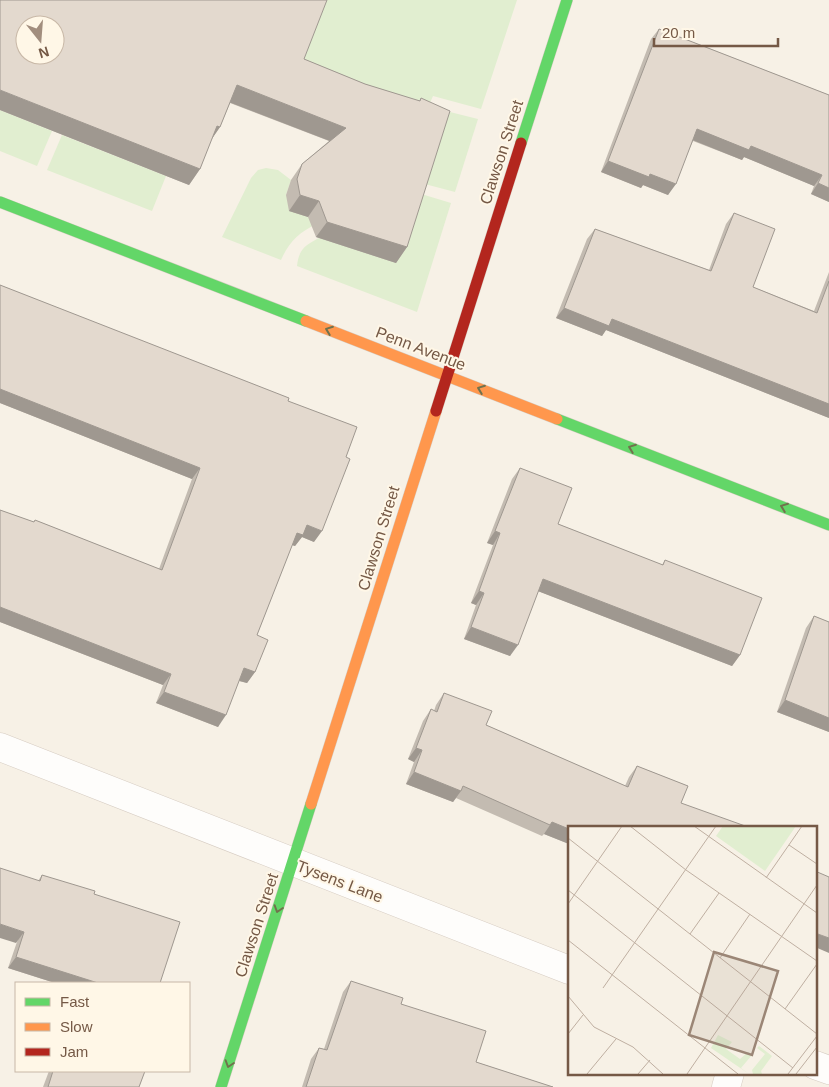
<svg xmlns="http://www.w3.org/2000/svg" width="829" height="1087" font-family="Helvetica,sans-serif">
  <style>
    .green { fill: #e1eed0 }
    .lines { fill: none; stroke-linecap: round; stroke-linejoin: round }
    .street-casing { stroke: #d6ccc2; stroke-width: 29 }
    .fast-casing { stroke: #d7cdc3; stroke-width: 12 }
    .slow-casing { stroke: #d7cdc3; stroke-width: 12 }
    .jam-casing { stroke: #d7cdc3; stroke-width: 12 }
    .street { stroke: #fefdfb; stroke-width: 28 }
    .fast { stroke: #63d668; stroke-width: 11 }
    .slow { stroke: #ff974d; stroke-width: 11 }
    .jam { stroke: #b3261e; stroke-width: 11 }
    .wall { fill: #c3bbb1 }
    .shaded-wall { fill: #9f9890 }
    .building { fill: #e3d9ce; stroke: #9f9890; fill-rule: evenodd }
    .oneway { stroke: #71724d }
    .labels { text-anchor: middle; stroke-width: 4; stroke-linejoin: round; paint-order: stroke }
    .street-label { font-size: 16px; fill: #755946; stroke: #fff7e7 }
    .inset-road { fill: none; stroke: #bfafa1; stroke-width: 1 }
    .view { fill: #9b8676; fill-opacity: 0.15; stroke: #9b8676; stroke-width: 2.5 }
    .inset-edge { fill: none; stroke: #755946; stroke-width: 2.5 }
  </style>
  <rect width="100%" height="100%" fill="#f7f1e6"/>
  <!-- green -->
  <g class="green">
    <path d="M322 0H517L481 109 433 96 429 105 293 75Z"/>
    <path d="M0 110 52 131 37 166 0 151Z"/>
    <path d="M442 110 478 119 455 192 421 183Z"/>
    <path d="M62 135 166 176 152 211 47 170Z"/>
    <path d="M266 168 278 170 291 180 286 195 318 220 317 224C299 232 289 242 281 260L222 237 251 178 258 170Z"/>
    <path d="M418 193 451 203 417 312 297 266C299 247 307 245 322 236L326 240 396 262Z"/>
  </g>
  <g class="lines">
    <defs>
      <g id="street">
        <path d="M0 747 569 970"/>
        <path d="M815 1065 829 1070"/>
        <path d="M726 1087 730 1073"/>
      </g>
      <g id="fast">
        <path d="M521 143 567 0"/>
        <path d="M0 202 306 321"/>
        <path d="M557 419 829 525"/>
        <path d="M221 1087 311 804"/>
      </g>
      <g id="slow">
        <path d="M306 321 557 419"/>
        <path d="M311 804 436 411"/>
      </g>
      <path id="jam" d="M436 411 521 143"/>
    </defs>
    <!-- street casing -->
    <use href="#street" class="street-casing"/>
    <!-- fast casing -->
    <use href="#fast" class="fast-casing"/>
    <!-- slow casing -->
    <use href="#slow" class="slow-casing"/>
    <!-- jam casing -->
    <use href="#jam" class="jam-casing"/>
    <!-- street -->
    <use href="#street" class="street"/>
    <!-- fast -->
    <use href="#fast" class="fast"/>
    <!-- slow -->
    <use href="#slow" class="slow"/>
    <!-- jam -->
    <use href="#jam" class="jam"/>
  </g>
  <!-- wall -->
  <g class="wall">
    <path d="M659 29 829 95V202L811 194 814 186 744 157 742 160 693 141 668 195 643 185 641 188 601 172 651 39Z"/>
    <path d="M304 59 365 84 419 101 421 98 407 247 396 263 316 237 308 217 289 211 286 195 291 180 302 164 329 141 230 103 220 127 211 140 200 169 189 185 0 110Z"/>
    <path d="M734 213 753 287 814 311 829 272V418L606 330 602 336 556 318 587 239 595 229 709 270 726 224Z"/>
    <path d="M0 285 288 401 314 542 302 537 295 546 292 545 257 635 255 672 247 683 239 681 218 727 156 703 163 685 0 622V510L34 522 35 520 159 569 192 479 0 403Z"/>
    <path d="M520 468 558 524 662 565 665 560 740 655 732 666 538 591 510 656 464 639 476 605 471 603 493 545 487 543 512 479Z"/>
    <path d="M814 616 829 622V732L777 712 806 628Z"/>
    <path d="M444 693 486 725 625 786 629 777 637 766 688 786 569 827V844L544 834 542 836 456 798 453 802 406 784 414 762 408 759 423 721 431 709 434 711 436 705Z"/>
    <path d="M42 875 94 894 160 983H55L8 968 38 881Z"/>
    <path d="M351 981 401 1004 476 1062 553 1087H302L311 1059 319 1048 324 1049 343 992Z"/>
    <path d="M49 1071H145L139 1087H43Z"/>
  </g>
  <!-- shaded-wall -->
  <g class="shaded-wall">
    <path d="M237 85 346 128 335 143 226 101Z"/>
    <path d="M0 90 200 169 189 185 0 110Z"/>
    <path d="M217 126 220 127 209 143Z"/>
    <path d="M697 129 751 146 822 175 814 186 744 157 742 160 690 139Z"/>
    <path d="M608 161 650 174 676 184 668 195 643 185 641 188 601 172Z"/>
    <path d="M818 183 829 188V202L811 194Z"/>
    <path d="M300 195 319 201 308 217 289 211Z"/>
    <path d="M327 222 407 247 396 263 316 237Z"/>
    <path d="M564 308 612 319 829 404V418L606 330 602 336 556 318Z"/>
    <path d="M0 389 200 468 192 479 0 403Z"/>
    <path d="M307 525 322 531 314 542 302 537 295 546 289 544 297 533Z"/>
    <path d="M495 531 500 533 493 545 487 543Z"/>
    <path d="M543 579 740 655 732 666 535 590Z"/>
    <path d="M479 591 484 593 476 605 471 603Z"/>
    <path d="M0 607 171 674 163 685 0 622Z"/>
    <path d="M471 627 518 645 510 656 464 639Z"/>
    <path d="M244 668 255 672 247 683 236 680Z"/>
    <path d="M164 692 226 715 218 727 156 703Z"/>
    <path d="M785 700 829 718V732L777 712Z"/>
    <path d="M416 748 422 750 414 762 408 759Z"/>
    <path d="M414 772 461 791 453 802 406 784Z"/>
    <path d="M552 822 569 829V844L544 834Z"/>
    <path d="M0 924 24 932 16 943 0 938Z"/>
    <path d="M815 933 829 938V953L815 947Z"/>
    <path d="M16 957 98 983H55L8 968Z"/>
  </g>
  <!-- building -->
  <g class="building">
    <path d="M0 0H327L304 59 365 84 420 101 421 98 450 111 407 247 327 222 319 201 300 195 297 179 302 164 346 128 237 85 220 127 217 126 200 169 0 90ZM25 25H55V55H25Z"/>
    <path d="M659 29 829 95V188L818 183 822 175 751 146 749 150 697 129 676 184 650 174 649 177 608 161Z"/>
    <path d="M734 213 775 229 753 287 817 313 829 281V404L612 319 609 326 564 308 595 229 711 271Z"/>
    <path d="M0 285 289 398 288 401 357 427 346 457 350 459 322 531 307 525 303 535 297 533 257 635 268 640 255 672 244 668 226 715 164 692 171 674 0 607V510L34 522 35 520 162 570 200 468 0 389Z"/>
    <path d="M520 468 572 488 558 524 663 565 665 560 762 598 740 655 543 579 518 645 471 627 484 593 479 591 500 533 495 531Z"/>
    <path d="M814 616 829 622V718L785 700Z"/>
    <path d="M444 693 492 711 486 725 628 787 637 766 688 786 681 803 748 827H569V829L552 822 550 825 463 786 461 791 414 772 422 750 416 748 431 709 437 712Z"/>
    <path d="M0 868 40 881 42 875 95 891 94 894 180 922 160 983H98L16 957 24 932 0 924Z"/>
    <path d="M815 871 829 877V938L815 933Z"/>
    <path d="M351 981 403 998 401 1004 486 1031 476 1062 553 1087H306L319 1048 327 1050Z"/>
    <path d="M53 1071H145L139 1087H48Z"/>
  </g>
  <!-- one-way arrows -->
  <defs><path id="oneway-chevron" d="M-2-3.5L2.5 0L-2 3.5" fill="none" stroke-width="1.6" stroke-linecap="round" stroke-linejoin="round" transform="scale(1.25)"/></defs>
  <g class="oneway">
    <use href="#oneway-chevron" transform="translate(329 330) rotate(-159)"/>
    <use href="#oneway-chevron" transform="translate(481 389) rotate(-159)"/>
    <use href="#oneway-chevron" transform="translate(632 448) rotate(-159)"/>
    <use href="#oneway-chevron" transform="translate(784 507) rotate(-159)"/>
    <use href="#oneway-chevron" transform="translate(278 909) rotate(108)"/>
    <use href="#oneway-chevron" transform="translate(229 1064) rotate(108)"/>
  </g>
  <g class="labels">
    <!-- street labels -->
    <g class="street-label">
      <text transform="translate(501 152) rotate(-72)" y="6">Clawson Street</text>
      <text transform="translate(421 348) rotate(21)" y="6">Penn Avenue</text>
      <text transform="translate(378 538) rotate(-73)" y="6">Clawson Street</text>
      <text transform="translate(340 881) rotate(21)" y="6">Tysens Lane</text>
      <text transform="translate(256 925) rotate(-72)" y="6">Clawson Street</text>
    </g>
  </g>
  <!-- overview -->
  <g transform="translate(568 826)">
    <rect width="249" height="249" fill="#f7f1e6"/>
    <path d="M155 0H228L197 45 148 10ZM150 209 164 216 158 223 172 233 180 226 184 229 173 242 181 248 143 222ZM191 220 204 230 193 245 194 248H185L184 244 197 228 189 222Z" fill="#e1eed0"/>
    <path class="inset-road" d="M62 0 118 44 249 135M126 0 249 87M0 12 249 208M221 19 249 38M198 52 234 0M0 64 225 242M0 78 54 0M122 108 151 67M0 114 170 248M152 132 182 88M35 162 148 0M0 170 26 201 65 221 95 248M217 183 249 138M0 208 15 189M19 248 48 213M70 248 82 234M119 248 249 59M220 248 249 210M228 248 249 221"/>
    <path class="view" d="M146 126 210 145 184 229 121 209Z"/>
    <rect width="249" height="249" class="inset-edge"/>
  </g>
  <!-- legend -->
  <rect x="15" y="982" width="175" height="90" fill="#fff7e7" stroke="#c8b8a7"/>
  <rect x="25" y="998" width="25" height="8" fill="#63d668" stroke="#c8b8a7"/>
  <text x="60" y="1007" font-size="15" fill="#755946">Fast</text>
  <rect x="25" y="1023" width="25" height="8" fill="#ff974d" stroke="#c8b8a7"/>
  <text x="60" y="1032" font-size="15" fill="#755946">Slow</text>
  <rect x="25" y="1048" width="25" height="8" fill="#b3261e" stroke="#c8b8a7"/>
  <text x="60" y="1057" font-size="15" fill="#755946">Jam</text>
  <!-- north arrow -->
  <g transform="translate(40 40) rotate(163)"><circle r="24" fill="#fff7e7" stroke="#c8b8a7"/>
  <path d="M0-4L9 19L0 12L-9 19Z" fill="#a28e7e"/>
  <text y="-8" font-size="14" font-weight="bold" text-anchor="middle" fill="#755946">N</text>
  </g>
  <!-- scale -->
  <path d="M654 38v8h124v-8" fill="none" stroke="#755946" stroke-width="2.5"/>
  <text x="662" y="38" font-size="15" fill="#755946" stroke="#fff7e7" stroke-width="4" paint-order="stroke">20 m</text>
</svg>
